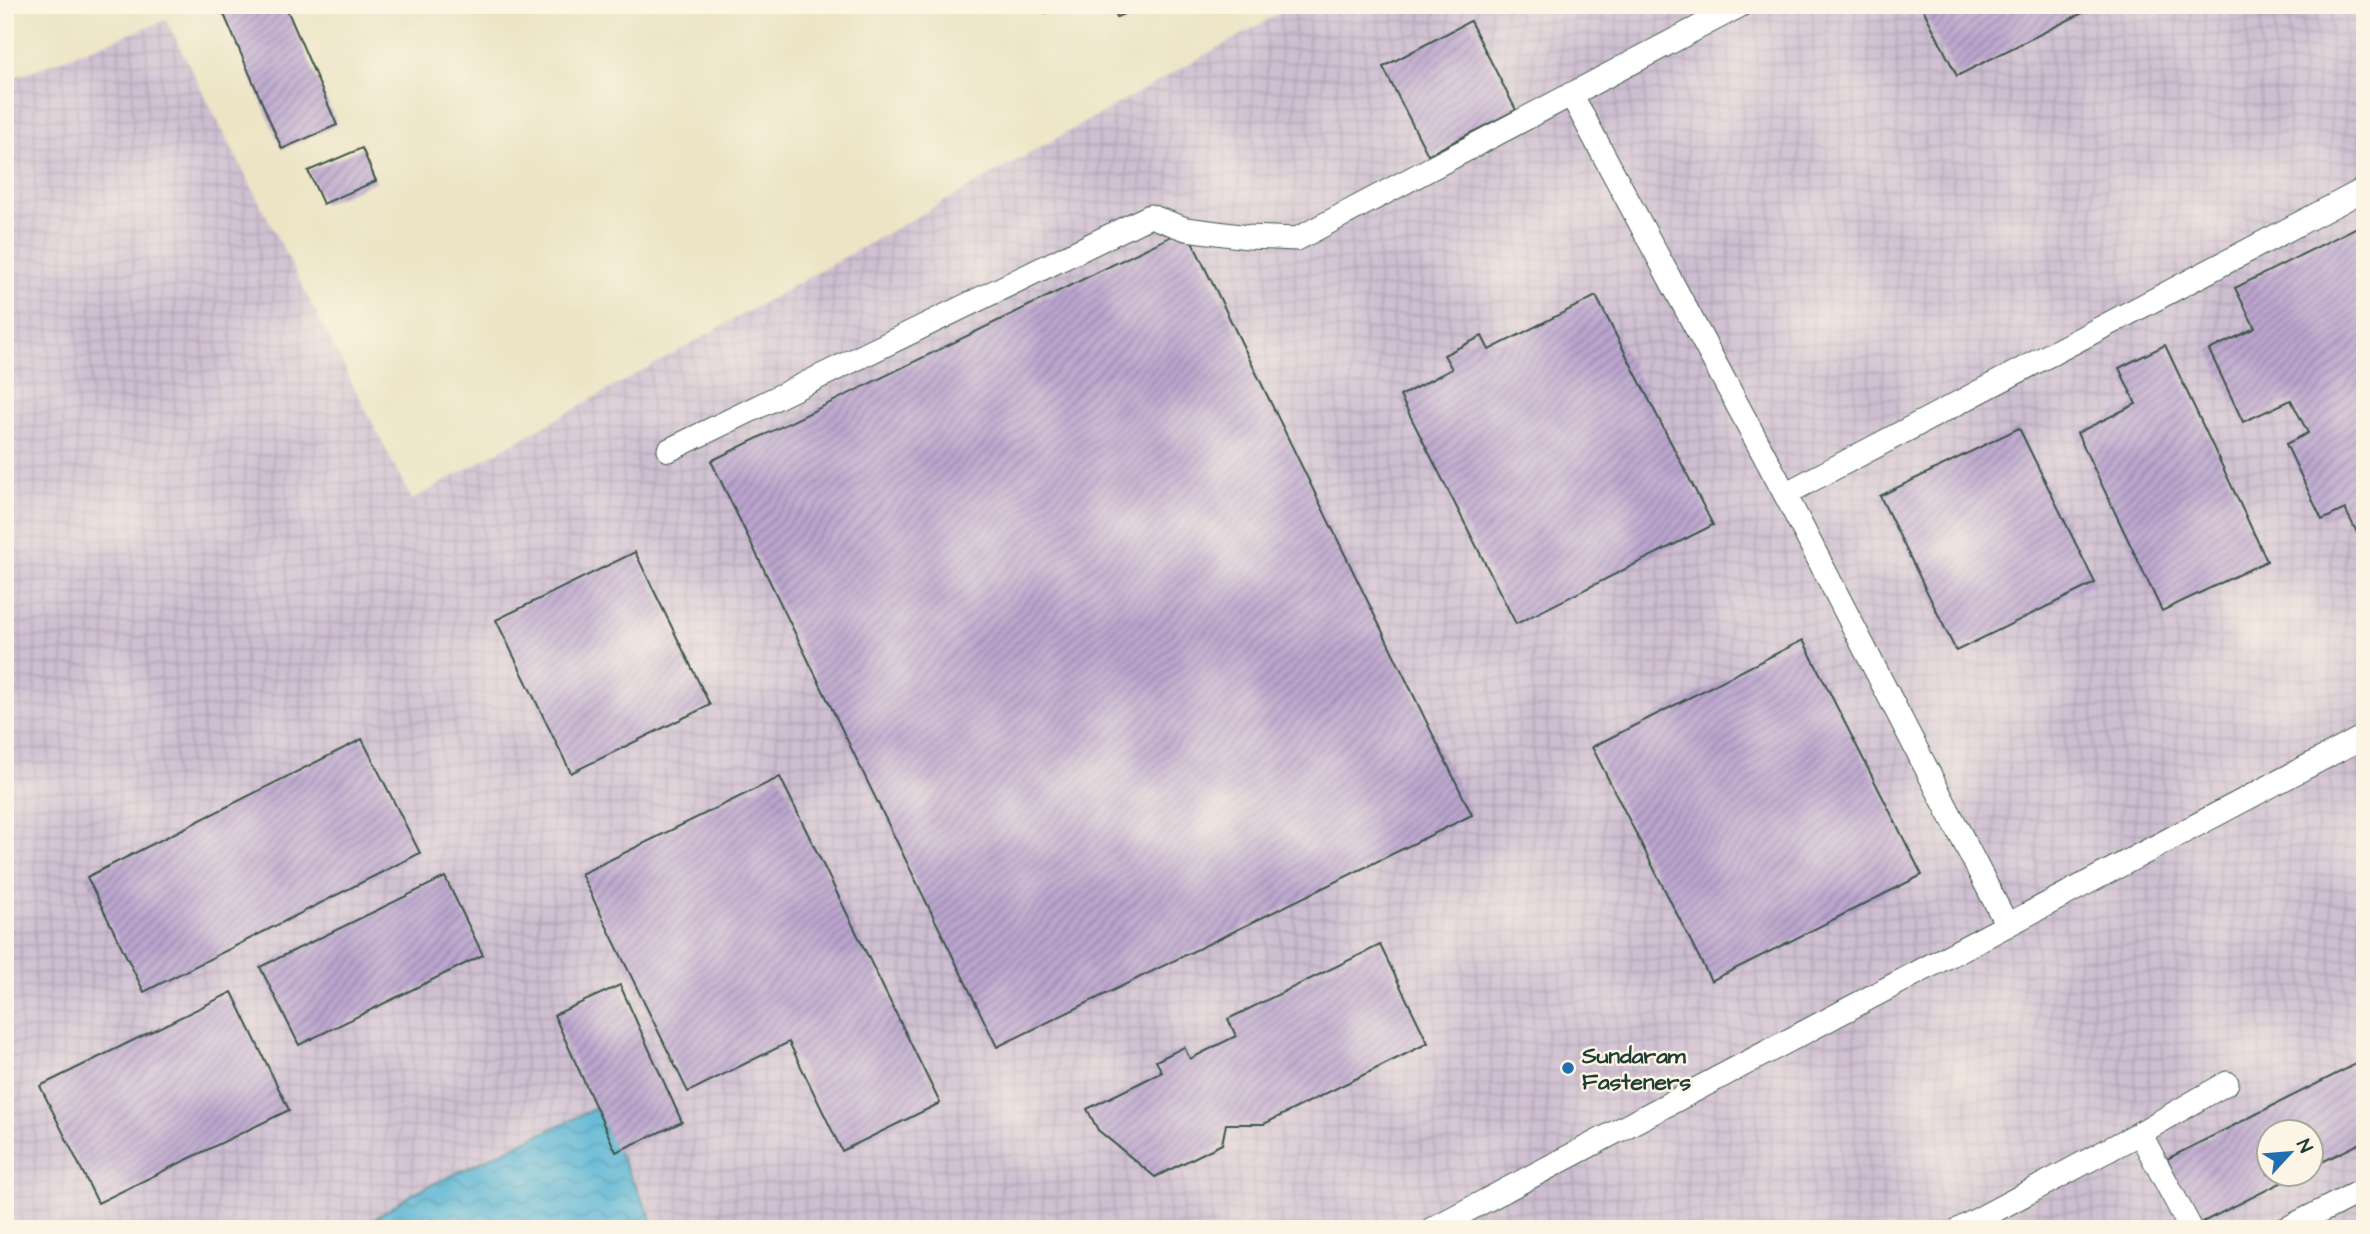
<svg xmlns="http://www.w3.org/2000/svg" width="2370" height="1234" font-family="'Architects Daughter',sans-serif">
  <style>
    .industrial { fill: url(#industrial-grid); fill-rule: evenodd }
    .water { fill: url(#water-waves); stroke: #3b7884; stroke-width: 2 }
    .building { fill: url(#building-hatch) }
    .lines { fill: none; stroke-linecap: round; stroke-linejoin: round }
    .service-casing { stroke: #3e564a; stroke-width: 25 }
    .service { stroke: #fff; stroke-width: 23 }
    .poi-dot { fill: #1f6fb2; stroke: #fcf5e5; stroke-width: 2.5 }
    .labels { text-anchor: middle; stroke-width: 5; stroke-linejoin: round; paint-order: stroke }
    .poi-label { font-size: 23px; font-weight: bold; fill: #1f3d34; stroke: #fcf5e5; text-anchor: start }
  </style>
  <defs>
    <pattern id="industrial-grid" width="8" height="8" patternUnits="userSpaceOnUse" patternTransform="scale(1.75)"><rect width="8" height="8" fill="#cebed1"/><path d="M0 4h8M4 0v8" fill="none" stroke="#b0a4b4"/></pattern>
    <pattern id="water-waves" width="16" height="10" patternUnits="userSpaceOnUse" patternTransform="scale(1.75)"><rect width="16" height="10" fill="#57b4d5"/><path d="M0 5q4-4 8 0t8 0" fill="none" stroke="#4794ae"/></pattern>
    <pattern id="building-hatch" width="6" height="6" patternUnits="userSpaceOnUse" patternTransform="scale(1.75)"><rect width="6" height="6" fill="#bba5ce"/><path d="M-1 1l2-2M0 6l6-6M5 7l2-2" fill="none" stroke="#9788a8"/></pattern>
  </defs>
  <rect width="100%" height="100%" fill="#fcf5e5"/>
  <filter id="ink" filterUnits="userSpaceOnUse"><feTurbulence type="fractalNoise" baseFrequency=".0143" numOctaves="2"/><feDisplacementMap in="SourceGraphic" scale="14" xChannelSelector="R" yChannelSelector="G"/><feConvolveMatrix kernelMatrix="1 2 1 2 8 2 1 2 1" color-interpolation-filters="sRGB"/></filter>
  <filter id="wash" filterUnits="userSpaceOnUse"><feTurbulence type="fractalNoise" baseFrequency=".00686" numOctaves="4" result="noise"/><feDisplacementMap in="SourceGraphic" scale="28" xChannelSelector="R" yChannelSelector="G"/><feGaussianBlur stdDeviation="1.57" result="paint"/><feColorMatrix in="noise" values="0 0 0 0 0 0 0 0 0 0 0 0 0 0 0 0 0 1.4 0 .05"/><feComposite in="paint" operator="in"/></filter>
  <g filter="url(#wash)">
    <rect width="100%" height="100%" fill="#ece4c4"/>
    <!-- industrial -->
    <path class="industrial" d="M1294 5H2365V1229H5V81L166 20 412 500ZM2268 1132H2310V1174H2268Z"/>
    <!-- water -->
    <path class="water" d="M596 1108 657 1229H359L414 1193Z"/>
    <g id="blocks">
      <!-- building -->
      <g class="building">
        <path d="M238 5H285L337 125 282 149 223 12Z"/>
        <path d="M1042 5H1064L1046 13Z"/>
        <path d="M1112 5H1145L1117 17Z"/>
        <path d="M1921 5H2098L1957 76Z"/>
        <path d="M1470 21 1516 110 1428 155 1383 67Z"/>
        <path d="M362 148 376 181 323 204 308 171Z"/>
        <path d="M2365 223V548L2345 509 2322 520 2286 444 2308 433 2291 400 2243 422 2209 350 2255 328 2235 288Z"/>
        <path d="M1186 229 1472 815 997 1047 711 461Z"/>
        <path d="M1596 296 1713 525 1516 624 1400 396 1452 369 1444 355 1482 336 1489 350Z"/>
        <path d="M2165 345 2267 561 2162 611 2077 433 2136 404 2119 368Z"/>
        <path d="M2019 428 2095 583 1956 651 1880 496Z"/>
        <path d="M635 552 710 705 571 773 496 620Z"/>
        <path d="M1803 640 1922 875 1711 981 1592 747Z"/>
        <path d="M362 739 420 853 144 992 87 877Z"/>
        <path d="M780 777 940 1103 842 1151 789 1042 688 1092 581 874Z"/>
        <path d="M445 877 483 955 299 1045 260 967Z"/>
        <path d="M1380 945 1428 1043 1264 1124H1226L1222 1144 1155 1177 1098 1130 1087 1109 1162 1072 1156 1061 1184 1047 1190 1059 1236 1036 1228 1019Z"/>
        <path d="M620 985 682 1122 616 1152 554 1015Z"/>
        <path d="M232 992 289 1110 98 1203 40 1086Z"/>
        <path d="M2360 1062 2365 1073V1141L2310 1168V1132H2268V1174H2298L2199 1224 2167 1159Z"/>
      </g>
    </g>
  </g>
  <g filter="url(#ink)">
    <use href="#blocks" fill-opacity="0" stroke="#3e564a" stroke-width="2"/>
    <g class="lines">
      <defs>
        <g id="service">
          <path d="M1571 94 1785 494 2007 925"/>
          <path d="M669 450 1150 216 1186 229 1248 237 1297 239 1741 5"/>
          <path d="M1785 494 2365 189"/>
          <path d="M2140 1133 2191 1229"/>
          <path d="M1432 1229 2365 736"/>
          <path d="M1960 1229 2140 1133 2227 1083"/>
          <path d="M2286 1229 2365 1189"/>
        </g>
      </defs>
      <!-- service casing -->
      <use href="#service" class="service-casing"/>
      <!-- service -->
      <use href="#service" class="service"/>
    </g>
  </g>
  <!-- markers -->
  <circle class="poi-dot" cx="1568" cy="1068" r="7"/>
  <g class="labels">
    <!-- poi labels -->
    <g class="poi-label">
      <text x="1582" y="1063">Sundaram<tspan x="1582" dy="26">Fasteners</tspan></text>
    </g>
  </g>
  <!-- margin -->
  <rect width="2370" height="1234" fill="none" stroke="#fcf5e5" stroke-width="28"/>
  <!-- north arrow -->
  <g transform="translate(2290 1153) rotate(64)"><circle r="33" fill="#fcf5e5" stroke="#a4ab9e" stroke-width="2"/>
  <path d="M0-5L12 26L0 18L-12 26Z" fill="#1f6fb2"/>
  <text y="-10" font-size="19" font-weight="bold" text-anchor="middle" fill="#1f3d34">N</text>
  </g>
</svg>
